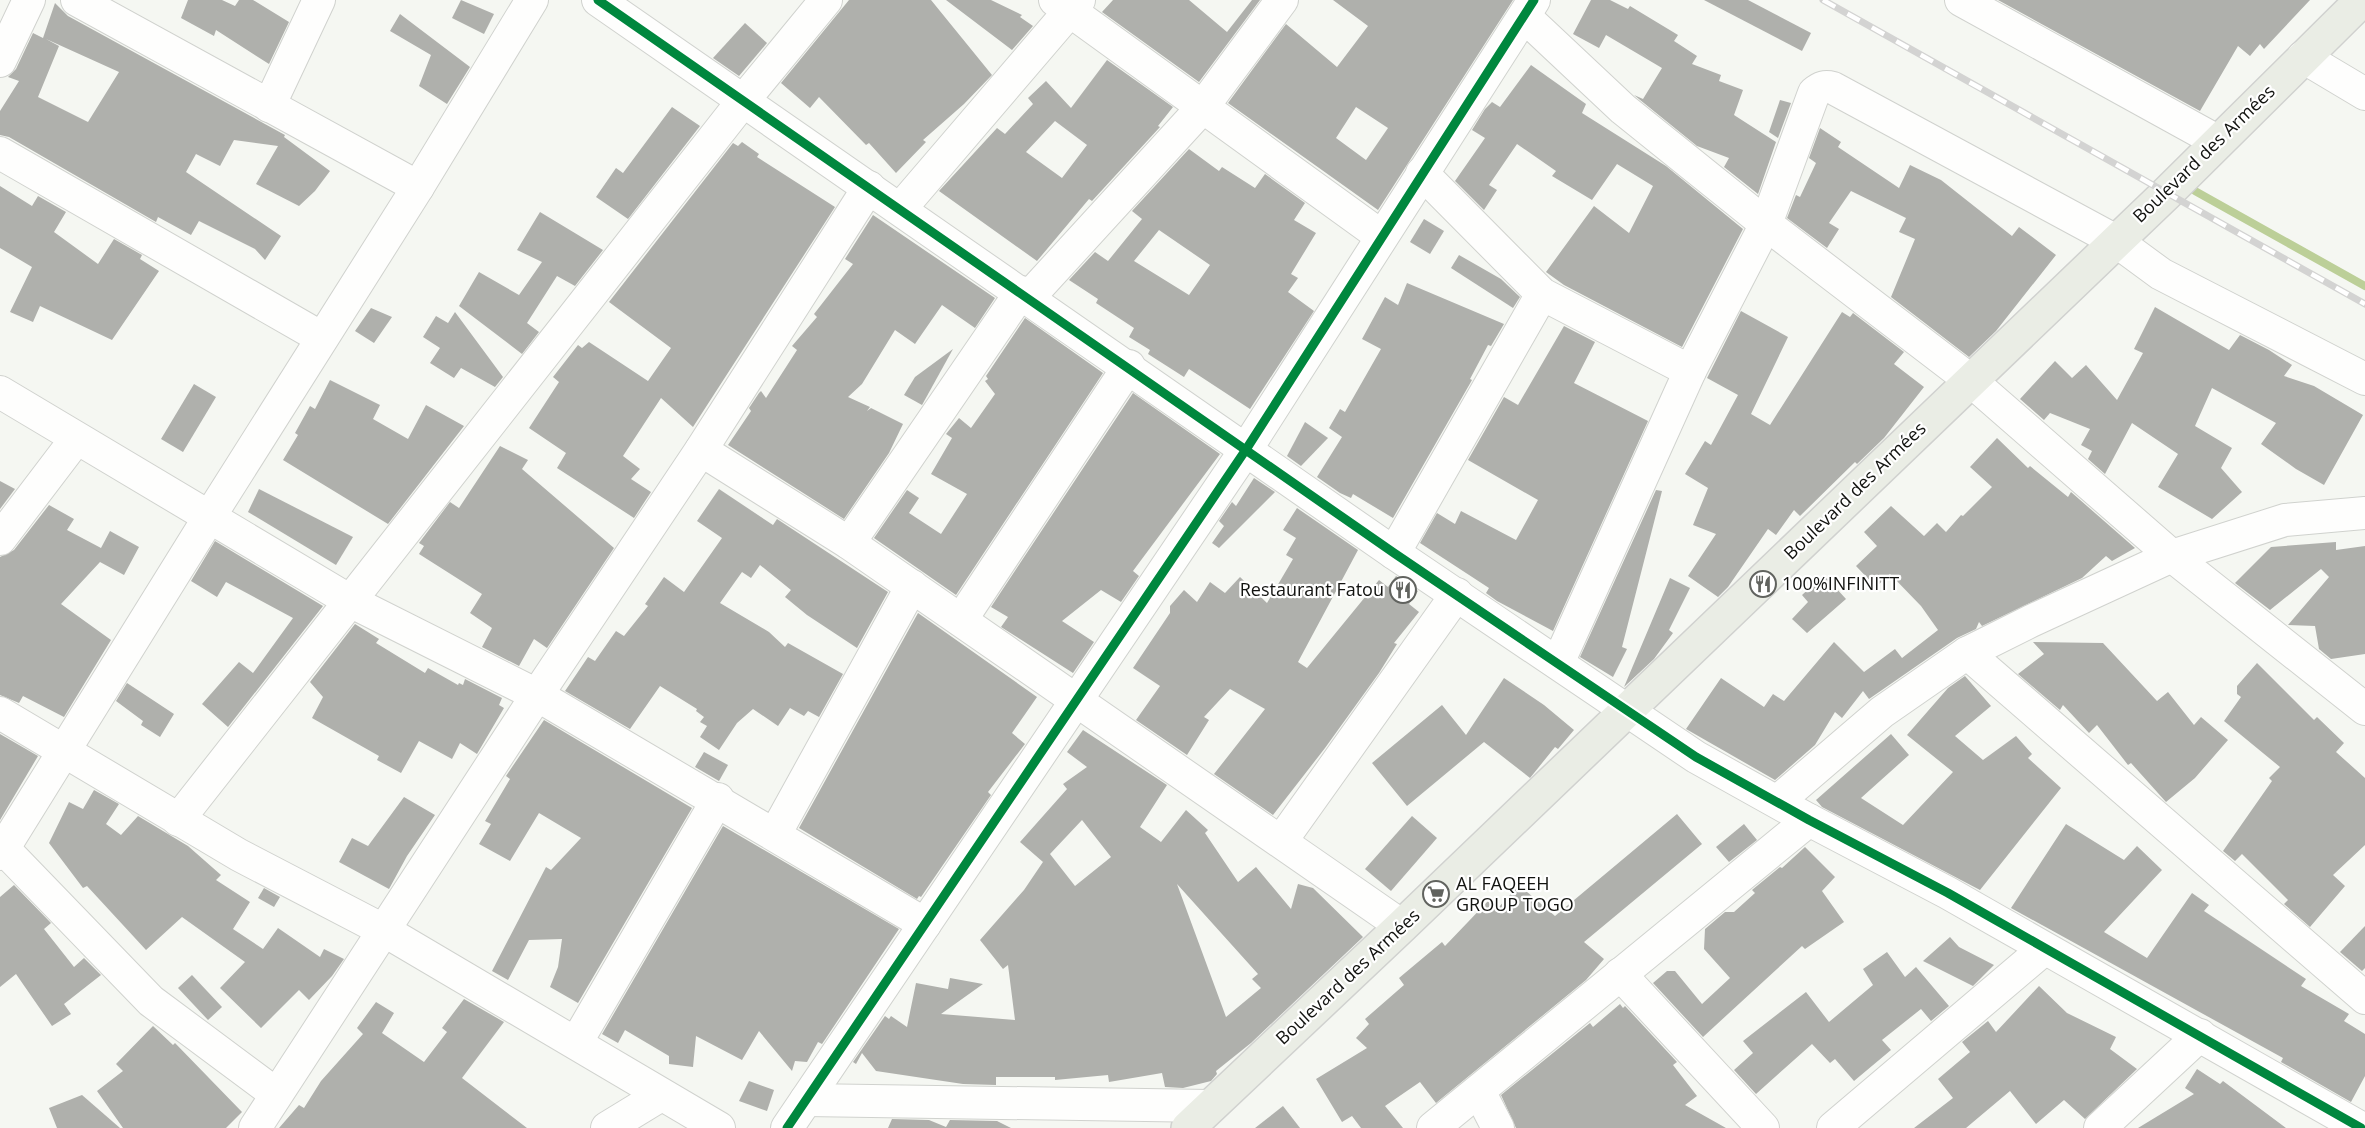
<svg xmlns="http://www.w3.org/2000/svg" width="2365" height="1128" font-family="'Open Sans',sans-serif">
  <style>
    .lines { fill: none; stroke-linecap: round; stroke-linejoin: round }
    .stream { stroke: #bccf98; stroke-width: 8 }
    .building { fill: #afb0ac; fill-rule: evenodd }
    .minor-casing { stroke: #d0d2ce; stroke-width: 34 }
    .major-casing { stroke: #d0d1cf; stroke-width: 36 }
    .minor { stroke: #fefefd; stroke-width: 32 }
    .major { stroke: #eaede5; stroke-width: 33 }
    .rail-casing { stroke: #d3d3d2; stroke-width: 7 }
    .rail { stroke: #fff; stroke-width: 4.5; stroke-dasharray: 14; stroke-linecap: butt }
    .cycleway-casing { stroke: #fff; stroke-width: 13 }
    .cycleway { stroke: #00873e; stroke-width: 9 }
    .labels { text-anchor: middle; stroke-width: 4.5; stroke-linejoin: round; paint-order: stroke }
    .street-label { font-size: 18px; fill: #121310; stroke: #fff }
    .poi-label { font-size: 18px; fill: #121310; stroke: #fff; text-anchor: start }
  </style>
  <rect width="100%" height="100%" fill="#f5f7f2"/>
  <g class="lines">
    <!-- stream -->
    <path class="stream" d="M2195 191 2365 286"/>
  </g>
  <!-- building -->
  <g class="building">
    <path d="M188 0H222L235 6 239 0H253L289 22 269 64 216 30 214 36 181 18Z"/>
    <path d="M461 0 494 14 484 34 452 18Z"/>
    <path d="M849 0H931L992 75 964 104 923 140 926 142 896 173 869 143 866 145 819 97 810 108 781 83Z"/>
    <path d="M946 0H991L1022 15 1020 17 1033 26 1012 50Z"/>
    <path d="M1113 0H1189L1227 32 1252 0H1260L1199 82 1102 12Z"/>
    <path d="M1333 0H1513L1378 210 1228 103 1286 24 1337 67 1368 26ZM1356 107 1388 128 1366 160 1336 138Z"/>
    <path d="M1591 0H1610L1628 9 1630 6 1678 35 1674 41 1697 56 1692 64 1721 75 1719 81 1743 90 1734 115 1776 142 1758 194 1724 167 1729 158 1697 146 1634 95 1643 99 1662 68 1606 35 1599 48 1573 34Z"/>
    <path d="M1704 0H1748L1811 33 1802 51Z"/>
    <path d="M1998 0H2310L2264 49 2260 44 2250 56 2238 46 2200 111Z"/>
    <path d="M55 3 68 16 285 135 284 137 330 171 315 191 299 206 256 184 278 146 234 140 220 166 196 154 186 172 281 236 265 260 255 249 199 221 191 235 158 217 156 222 9 137 0 135V111L19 81 8 77 16 69 33 33 43 38ZM46 39 119 72 88 122 38 97 59 46Z"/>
    <path d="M400 14 470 67 447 104 419 86 431 55 390 31Z"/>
    <path d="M745 23 767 43 739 76 713 58Z"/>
    <path d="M1107 60 1173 107 1158 126 1160 127 1092 201 1089 199 1037 261 939 191 997 128 1005 134 1033 104 1028 98 1046 81 1071 108ZM1055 121 1087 145 1062 178 1026 152Z"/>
    <path d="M1531 65 1586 104 1582 113 1666 166 1743 229 1682 347 1564 285 1546 272 1594 206 1629 233 1653 186 1617 164 1592 200 1552 176 1556 171 1517 144 1489 185 1497 190 1484 210 1455 181 1485 138 1472 130 1485 109 1492 102 1500 107Z"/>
    <path d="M1780 100 1791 103 1778 138 1769 132Z"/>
    <path d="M672 107 700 126 628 219 596 197 616 168 623 173Z"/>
    <path d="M1820 128 1841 142 1838 147 1899 188 1910 165 1941 180 2012 236 2019 227 2056 255 1996 331 1969 357 1891 297 1915 239 1899 232 1906 218 1851 191 1829 223 1839 229 1827 248 1787 218 1796 195 1800 197 1816 163 1809 158Z"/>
    <path d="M742 142 759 154 757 157 835 207 693 427 661 398 623 456 640 469 631 479 651 492 634 518 557 468 566 453 529 428 559 382 553 377 578 345 582 348 589 342 648 381 671 348 609 302 733 143 738 146Z"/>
    <path d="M1189 149 1219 171 1222 167 1255 188 1265 174 1305 203 1294 220 1316 233 1291 274 1298 278 1288 292 1314 311 1250 409 1189 369 1184 377 1148 354 1150 350 1129 337 1134 328 1096 303 1098 299 1069 280 1095 252 1108 261 1142 219 1132 211ZM1159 230 1210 265 1189 295 1134 261Z"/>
    <path d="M0 186 32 206 38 196 66 212 54 232 98 264 114 239 142 255 140 259 159 271 112 340 40 306 33 322 10 312 32 267 0 248Z"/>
    <path d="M540 212 603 250 575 286 557 276 527 323 539 332 522 354 459 306 479 272 519 295 542 262 517 250Z"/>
    <path d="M873 215 995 298 975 328 942 305 915 344 895 330 862 384 848 397 870 407 867 411 871 408 903 424 889 453 844 519 728 445 751 411 749 408 759 393 761 391 766 398 797 350 792 346 817 317 814 314 853 264 845 259Z"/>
    <path d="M1424 219 1444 231 1430 254 1410 242Z"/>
    <path d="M1459 255 1501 279 1520 297 1513 308 1451 268Z"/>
    <path d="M1407 283 1504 324 1491 346 1488 345 1470 379 1472 380 1393 518 1353 494 1351 498 1340 493 1317 477 1342 437 1329 428 1340 409 1345 412 1381 349 1362 339 1385 297 1398 305Z"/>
    <path d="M2155 307 2229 350 2240 335 2269 350 2292 365 2284 376 2314 386 2363 415 2324 485 2296 469 2261 444 2276 423 2212 388 2195 426 2232 448 2221 468 2242 492 2212 519 2158 487 2178 454 2132 423 2105 474 2088 459 2092 451 2081 445 2090 429 2050 413 2044 420 2020 399 2055 361 2072 378 2086 365 2117 400 2143 353 2134 349Z"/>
    <path d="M371 308 392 317 374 343 355 331Z"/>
    <path d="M1741 311 1788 337 1751 414 1770 425 1842 312 1850 317 1853 313 1904 352 1894 364 1924 387 1884 438 1857 464 1855 462 1800 516 1794 510 1776 535 1768 529 1728 587 1718 597 1688 576 1716 534 1693 525 1708 488 1685 474 1705 441 1711 445 1738 395 1707 378Z"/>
    <path d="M455 312 503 377 495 387 461 368 454 378 430 363 440 348 423 337 436 316 448 323Z"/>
    <path d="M1025 318 1103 373 956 595 874 538 907 490 919 498 909 513 941 534 967 494 931 474 952 438 946 434 959 418 971 428 995 394 985 381 988 379 986 376Z"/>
    <path d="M1564 326 1595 342 1574 383 1648 421 1553 631 1497 601 1486 593 1489 588 1420 543 1437 513 1455 524 1461 511 1516 540 1538 500 1468 460 1504 397 1518 405Z"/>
    <path d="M953 349 922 405 904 395 915 377Z"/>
    <path d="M330 380 380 405 373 419 408 439 426 405 464 426 388 524 283 460 298 435 295 433 310 406 315 409Z"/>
    <path d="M194 384 216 397 183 452 161 439Z"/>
    <path d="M1133 393 1220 454 1133 571 1139 576 1121 602 1101 590 1062 621 1094 642 1073 673 1001 627 1008 617 991 607Z"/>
    <path d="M1305 422 1328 438 1301 466 1287 456Z"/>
    <path d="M1997 438 2028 468 2030 466 2068 497 2071 492 2135 548 2112 561 2106 556 2082 578 1982 626 1979 622 1976 629 1957 638 1869 699 1863 691 1842 718 1835 712 1815 745 1775 780 1686 729 1721 678 1764 707 1773 694 1784 701 1834 642 1864 672 1895 649 1902 658 1938 630 1921 606 1890 574 1876 587 1856 566 1877 546 1864 532 1891 506 1924 536 1937 523 1946 532 1961 515 1963 516 1992 487 1970 467Z"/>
    <path d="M500 446 528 460 522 469 614 548 547 648 534 639 519 666 482 647 492 628 470 613 482 594 419 554 424 546 419 543 450 502 459 508Z"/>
    <path d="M1254 478 1275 492 1219 548 1212 543 1224 526 1219 521 1232 502 1236 506Z"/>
    <path d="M0 481 15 489 0 509Z"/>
    <path d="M259 489 353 537 336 565 248 512Z"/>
    <path d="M719 489 773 525 777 519 888 592 857 648 807 615 785 597 791 590 760 565 751 578 742 572 720 603 769 632 785 647 788 643 843 674 819 717 808 711 804 716 790 708 778 726 753 709 737 723 719 750 700 737 707 726 700 722 704 717 696 711 697 709 660 686 630 729 565 691 588 657 595 661 616 631 624 636 648 606 645 604 664 577 684 592 722 538 697 521Z"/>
    <path d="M1656 490 1662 491 1622 647 1627 649 1613 677 1580 657Z"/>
    <path d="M49 505 74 519 67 530 101 548 110 531 139 547 124 575 100 562 61 604 111 640 64 717 23 696 19 703 0 695V557L14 550Z"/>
    <path d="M1297 508 1358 550 1298 662 1307 668 1379 580 1388 587 1396 576 1418 591 1409 604 1419 612 1394 643 1397 644 1379 673 1325 748 1273 815 1214 774 1265 709 1230 689 1204 717 1209 720 1187 755 1136 720 1160 686 1133 668 1170 613V606L1184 590 1197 602 1210 582 1225 593 1240 577 1267 603 1293 559 1286 555 1296 538 1283 530Z"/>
    <path d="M215 541 323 606 228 727 202 704 239 662 253 673 293 618 226 582 217 597 191 581Z"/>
    <path d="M2336 542V550L2365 546V654L2331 659 2319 649 2315 626 2288 625 2329 577 2321 569 2270 610 2235 583 2271 547Z"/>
    <path d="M1824 575 1846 599 1807 633 1792 619 1808 602 1802 595Z"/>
    <path d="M1670 578 1690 588 1669 630 1673 633 1654 659 1624 687Z"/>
    <path d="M918 613 1037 697 1012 733 1025 744 988 792 991 795 921 897 919 896 917 899 799 828Z"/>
    <path d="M355 624 379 639 376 643 425 673 428 668 458 685 459 683 463 685 465 679 502 698 499 705 504 708 477 754 460 743 452 759 419 741 401 773 377 760 379 756 312 718 323 697 310 682Z"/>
    <path d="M2033 642 2103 643 2157 701 2168 692 2194 725 2201 717 2228 740 2195 778 2166 802 2131 763 2128 765 2097 725 2089 733 2063 705 2060 710 2018 674 2044 654Z"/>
    <path d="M2257 663 2314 720 2317 717 2344 743 2336 752 2365 778V845L2333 875 2345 886 2310 927 2284 904 2288 900 2242 854 2235 861 2223 851 2272 781 2269 778 2280 767 2224 721 2241 697 2237 694V686Z"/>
    <path d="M1965 676 1991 706 1955 736 1983 760 2016 736 2032 754 2028 758 2061 788 1980 890 1822 807 1816 800 1891 734 1909 755 1861 798 1903 825 1953 772 1907 735 1948 688Z"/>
    <path d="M1504 678 1544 705 1574 730 1558 749 1555 747 1530 778 1484 742 1407 806 1372 763 1442 705 1466 735Z"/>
    <path d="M127 683 174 714 160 737 141 725 143 721 116 701Z"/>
    <path d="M544 720 692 808 578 1003 550 987 558 967 562 939 529 940 508 980 492 971 546 867 551 870 581 838 539 813 510 861 479 844 491 824 485 821 510 779 506 776Z"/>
    <path d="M1083 730 1167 785 1140 827 1161 842 1186 810 1208 830 1205 833 1238 882 1256 867 1291 909 1298 884 1313 888 1363 937 1251 1043 1216 1071 1217 1074 1211 1081 1183 1088 1165 1087 1162 1073 1109 1082 1108 1075 1055 1080V1077H996V1085L963 1084 876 1071 862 1053 856 1064 853 1062 885 1016 889 1019 891 1016 907 1027 916 983 948 989 950 978 983 984 941 1014 1015 1020 1008 965 1003 969 980 940 1024 890 1045 859 1043 862 1020 842 1067 789 1063 784 1087 767 1067 752ZM1082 820 1111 857 1075 886 1050 854ZM1177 884 1258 974 1252 979 1261 988 1226 1017Z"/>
    <path d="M0 734 38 756 0 820Z"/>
    <path d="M704 752 728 765 719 781 695 767Z"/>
    <path d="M94 790 119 804 106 824 121 835 138 816 188 846 221 875 216 880 250 902 233 929 263 949 278 928 320 957 324 949 344 959 332 976 309 1000 299 990 261 1028 220 988 245 962 182 917 146 950 87 886 83 888 49 843 69 802 83 809Z"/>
    <path d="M404 797 435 815 407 856 389 889 339 862 352 838 368 846Z"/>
    <path d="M1677 814 1702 844 1584 942 1604 959 1586 980 1436 1103 1420 1082 1385 1106 1403 1128H1361L1352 1116 1342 1122 1316 1079 1367 1048 1356 1038 1369 1024 1365 1019 1404 985 1399 978 1442 942 1445 946 1489 900 1498 908 1519 885 1555 916Z"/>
    <path d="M1412 816 1437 838 1391 891 1365 869Z"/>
    <path d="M1744 824 1757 840 1729 862 1716 847Z"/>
    <path d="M2066 824 2124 860 2137 846 2162 870 2104 932 2147 958 2192 893 2209 905 2204 911 2306 979 2301 986 2349 1014 2344 1021 2365 1034V1076L2351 1102 2281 1062 2283 1058 2011 908Z"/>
    <path d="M723 826 899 929 822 1044 818 1042 807 1062 795 1061 792 1071 759 1031 742 1060 696 1036 693 1067 669 1064V1056L625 1030 618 1043 602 1034Z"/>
    <path d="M1805 847 1835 877 1822 891 1844 922 1805 949 1802 946 1703 1037 1653 983 1667 971H1675L1702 1004 1730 978 1704 949 1705 929 1725 912H1734L1755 893 1752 890 1780 867 1782 868Z"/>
    <path d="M14 885 51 923 44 929 74 967 84 958 101 975 64 1004 71 1014 52 1026 16 974 0 987V897Z"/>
    <path d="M264 888 280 897 274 907 258 898Z"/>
    <path d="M2365 926V968L2362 971 2340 952Z"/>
    <path d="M1950 937 1959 947 1994 965 1973 986 1923 961Z"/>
    <path d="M1887 952 1905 977 1916 967 1949 1006 1931 1021 1921 1009 1882 1040 1891 1050 1854 1081 1835 1059 1830 1063 1812 1044 1756 1094 1734 1070 1753 1053 1743 1041 1806 992 1829 1022 1873 985 1863 969Z"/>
    <path d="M192 975 222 1007 208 1020 178 988Z"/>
    <path d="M2039 986 2067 1013 2116 1037 2110 1049 2137 1069 2085 1119 2064 1100 2036 1124 2010 1091 1966 1128H1914L1953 1098 1938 1079 1970 1052 1962 1042 1988 1021 1996 1032Z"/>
    <path d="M464 999 504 1022 462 1078 527 1128H279L299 1105 304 1108 321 1081 363 1034 357 1028 376 1002 394 1013 382 1033 424 1062 447 1032 442 1028Z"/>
    <path d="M1620 1004 1623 1008 1625 1006 1677 1062 1673 1065 1697 1096 1685 1105 1726 1128H1516L1501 1095 1590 1023 1593 1027Z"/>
    <path d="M153 1026 173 1045 175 1043 242 1112 226 1128H123L97 1091 123 1071 116 1064Z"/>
    <path d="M2197 1069 2220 1084 2223 1081 2286 1128H2138L2194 1094 2185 1088Z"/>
    <path d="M749 1081 774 1090 767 1111 739 1101Z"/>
    <path d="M82 1095 120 1128H57L49 1108Z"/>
    <path d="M1283 1106 1300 1128H1255Z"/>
    <path d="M892 1119 929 1120 946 1127 950 1120 997 1121 1011 1128H888Z"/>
  </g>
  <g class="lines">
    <defs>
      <g id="minor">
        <path d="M77 0 418 187"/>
        <path d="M598 0 1394 553 1696 757 1809 820 1948 893 2361 1128"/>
        <path d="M1055 0 1381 236"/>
        <path d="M1961 0 2217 141"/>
        <path d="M1525 17 1623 109 1766 224 1970 380 2172 556 2365 709"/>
        <path d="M2303 57 2365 94"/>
        <path d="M0 61 29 0"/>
        <path d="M269 106 319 0"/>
        <path d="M0 153 322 338"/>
        <path d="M1422 173 1542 294 1690 371"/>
        <path d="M901 208 1079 0"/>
        <path d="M1029 297 1202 108 1282 0"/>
        <path d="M0 392 352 602 537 695 925 924"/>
        <path d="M701 450 849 543 1402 926"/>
        <path d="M0 539 76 439"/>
        <path d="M849 543 1021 292"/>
        <path d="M1394 553 1542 294"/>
        <path d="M961 620 1129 366"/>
        <path d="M1967 653 2365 998"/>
        <path d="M1558 663 1690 371 1766 224 1814 93C1821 87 1825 86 1833 88L2116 241 2161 274 2365 379"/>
        <path d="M0 713 239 855 385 931 719 1128"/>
        <path d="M1778 801 1882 712 1967 653 2031 621 2172 556 2285 520 2365 513"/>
        <path d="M178 820 743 101 826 0"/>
        <path d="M775 834 912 586"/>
        <path d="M1282 840 1457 594"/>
        <path d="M4 849 151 1001 276 1094"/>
        <path d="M0 854 210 516 418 187 532 0"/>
        <path d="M1620 974 1763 1128"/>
        <path d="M576 1043 718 799"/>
        <path d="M1479 1091 1498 1128"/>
        <path d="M806 1100 1210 1106"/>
        <path d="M255 1128 537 695 701 450 869 187"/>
        <path d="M607 1128 661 1095"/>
        <path d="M787 1128 1247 448 1534 0"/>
        <path d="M1433 1128 1809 820"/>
        <path d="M1833 1128 2044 949"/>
        <path d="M2100 1128 2200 1035"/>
      </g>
      <path id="major" d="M1188 1128 1402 926 2166 194 2362 0"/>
    </defs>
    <!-- minor casing -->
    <use href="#minor" class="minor-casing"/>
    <!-- major casing -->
    <use href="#major" class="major-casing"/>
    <!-- minor -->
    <use href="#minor" class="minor"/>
    <!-- major -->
    <use href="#major" class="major"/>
    <defs>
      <path id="rail" d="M1823 0 2365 304"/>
    </defs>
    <!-- rail casing -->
    <use href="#rail" class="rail-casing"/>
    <!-- rail -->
    <use href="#rail" class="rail"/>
    <defs>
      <g id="cycleway">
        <path d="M598 0 1394 553 1696 757 1809 820 1948 893 2361 1128"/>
        <path d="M787 1128 1247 448 1534 0"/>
      </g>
    </defs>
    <!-- cycleway casing -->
    <use href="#cycleway" class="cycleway-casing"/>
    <!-- cycleway -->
    <use href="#cycleway" class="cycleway"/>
  </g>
  <!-- icons -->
  <defs>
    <symbol id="restaurant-ring" viewBox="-11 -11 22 22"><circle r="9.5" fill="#fff" stroke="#61635f" stroke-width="1.5"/><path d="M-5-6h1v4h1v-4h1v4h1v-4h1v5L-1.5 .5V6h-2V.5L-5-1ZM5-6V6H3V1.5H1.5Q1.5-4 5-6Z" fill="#61635f"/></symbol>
    <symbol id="supermarket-ring" viewBox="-11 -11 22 22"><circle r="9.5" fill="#fff" stroke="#61635f" stroke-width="1.5"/><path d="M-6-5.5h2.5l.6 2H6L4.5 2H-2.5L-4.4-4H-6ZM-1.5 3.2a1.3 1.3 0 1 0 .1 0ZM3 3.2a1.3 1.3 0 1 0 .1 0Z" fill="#61635f"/></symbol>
  </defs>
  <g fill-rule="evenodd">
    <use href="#restaurant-ring" x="1748" y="569" width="30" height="30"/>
    <use href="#restaurant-ring" x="1388" y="575" width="30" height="30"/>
    <use href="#supermarket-ring" x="1421" y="879" width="30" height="30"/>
  </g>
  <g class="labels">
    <!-- street labels -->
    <g class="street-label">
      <text transform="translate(2204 154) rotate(-44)" y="6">Boulevard des Armées</text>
      <text transform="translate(1855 491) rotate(-44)" y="6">Boulevard des Armées</text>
      <text transform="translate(1348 977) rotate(-43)" y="6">Boulevard des Armées</text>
    </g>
    <!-- poi labels -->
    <g class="poi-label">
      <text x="1782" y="590">100%INFINITT</text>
      <text x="1384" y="596" text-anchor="end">Restaurant Fatou</text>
      <text x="1456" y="890">AL FAQEEH<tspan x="1456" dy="21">GROUP TOGO</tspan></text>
    </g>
  </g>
</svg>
